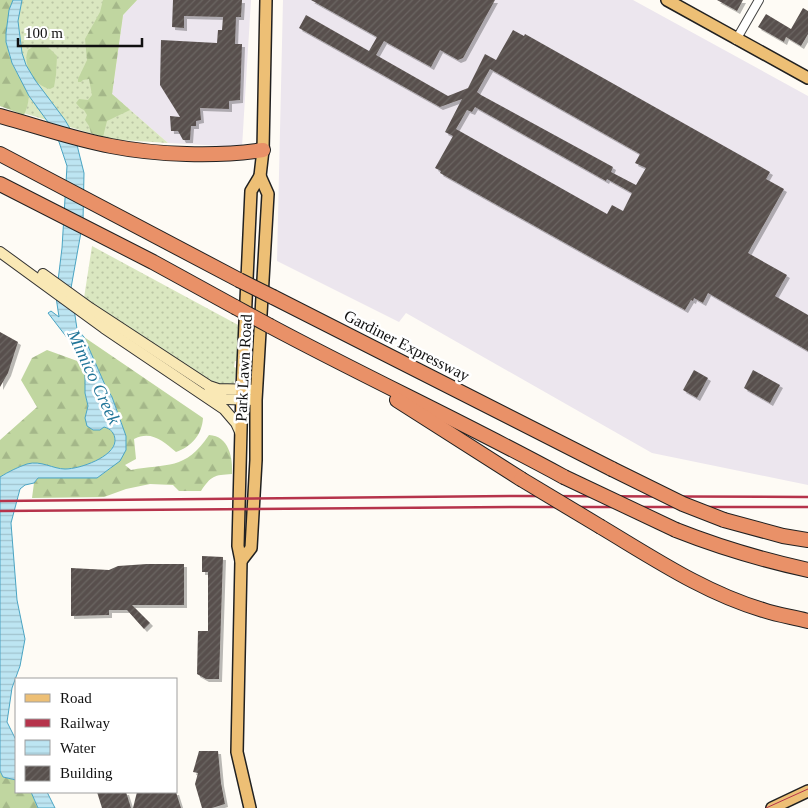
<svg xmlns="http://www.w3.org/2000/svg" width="808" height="808" font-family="'Times New Roman',serif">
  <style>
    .industrial { fill: #ece6ee }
    .grass { fill: url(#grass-dots) }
    .forest { fill: url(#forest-firs) }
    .water { fill: url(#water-rules); stroke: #4aa4c3 }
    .building { fill: url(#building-hatch); fill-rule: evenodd; filter: url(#shadow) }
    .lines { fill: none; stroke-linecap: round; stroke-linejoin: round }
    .street-casing { stroke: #434343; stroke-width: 10 }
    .secondary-casing { stroke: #323232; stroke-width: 12 }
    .primary-casing { stroke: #212121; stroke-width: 14 }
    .highway-casing { stroke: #212121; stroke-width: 16 }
    .street { stroke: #fff; stroke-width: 8 }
    .secondary { stroke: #f9e8b5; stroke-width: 10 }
    .primary { stroke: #edbf75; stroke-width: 11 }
    .highway { stroke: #e99168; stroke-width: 14 }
    .tram { stroke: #b6334b; stroke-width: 1 }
    .rail { stroke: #b6334b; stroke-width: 2.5 }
    .highway-bridge-casing { stroke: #212121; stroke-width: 16; stroke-linecap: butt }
    .highway-bridge { stroke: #e99168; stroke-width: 14 }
    .labels { text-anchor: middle; stroke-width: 5; stroke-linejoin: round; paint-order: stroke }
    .street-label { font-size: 16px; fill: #101010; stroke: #fff }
    .water-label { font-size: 18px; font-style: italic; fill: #227699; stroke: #fff }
  </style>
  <defs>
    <pattern id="grass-dots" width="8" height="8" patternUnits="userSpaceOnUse" patternTransform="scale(1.25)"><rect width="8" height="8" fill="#dae7c0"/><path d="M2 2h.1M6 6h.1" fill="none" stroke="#bac5a4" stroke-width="1.8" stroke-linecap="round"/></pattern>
    <pattern id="forest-firs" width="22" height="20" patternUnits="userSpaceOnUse" patternTransform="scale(1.25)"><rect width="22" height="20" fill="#c0d6a0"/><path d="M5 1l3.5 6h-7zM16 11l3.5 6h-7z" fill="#a4b789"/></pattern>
    <pattern id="water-rules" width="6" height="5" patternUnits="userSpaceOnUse" patternTransform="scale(1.25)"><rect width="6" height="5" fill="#bde5f2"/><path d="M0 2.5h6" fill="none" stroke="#a1c3ce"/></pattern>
    <pattern id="building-hatch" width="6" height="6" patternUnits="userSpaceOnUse" patternTransform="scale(1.25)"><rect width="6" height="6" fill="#58504d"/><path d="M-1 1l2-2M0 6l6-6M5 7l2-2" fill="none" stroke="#6b6562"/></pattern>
    <filter id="shadow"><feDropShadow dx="3" dy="3" stdDeviation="0" flood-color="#0004"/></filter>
  </defs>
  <rect width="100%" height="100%" fill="#fefbf5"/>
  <!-- industrial -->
  <g class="industrial">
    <path d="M137 0H251L242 147 168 143 112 94 123 15Z"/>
    <path d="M283 0H633L808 96V485L652 453 406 313 399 322 277 261Z"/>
  </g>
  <!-- grass -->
  <g class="grass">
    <path d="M0 0H137L123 15 112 94 168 143 121 140 103 137 0 106Z"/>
    <path d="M92 246 240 326 237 361H235L234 367 237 368 234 384 226 386 211 383 84 298Z"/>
  </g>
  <!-- forest -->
  <g class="forest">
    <path d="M0 0H13C6 20 4 41 11 61 19 84 37 87 24 115L0 106Z"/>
    <path d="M103 0H137L123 15 112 94 130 110 107 121 103 137 91 133 89 126 85 120 87 115 84 110 80 108 76 103 79 99 88 100 92 95 89 79 83 80 81 82H78V79L87 60 85 39 100 12Z"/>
    <path d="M42 45 50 49 57 56 56 75 54 87 50 89C34 86 22 65 28 50L34 46Z"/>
    <path d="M84 337 203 418C202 435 191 447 176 452 163 441 151 430 134 439L136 459 125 465 131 470C167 463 185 471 209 435 229 436 233 458 232 474 214 475 211 476 201 491H179L173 485 150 484 126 489 104 497 32 498 34 483 38 478H97L111 468 122 424 112 397 105 385Z"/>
    <path d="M47 350 80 362 85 370V393L88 406 85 418C95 423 115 427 115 439 115 457 81 469 66 469 53 470 41 460 28 464 19 466 8 472 0 477V440L37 407 21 380 32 358Z"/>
    <path d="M0 771 3 777 16 780V792H31L38 808H0Z"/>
  </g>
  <!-- water -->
  <g class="water">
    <path d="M13 0H22L18 21 22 53 26 65 35 80 65 120 75 137 84 173 83 221 71 288 77 329 84 337 105 385 112 397 126 436V450L120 461 97 478H38L34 483 25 485 20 489 11 523 17 600 25 639 20 666 12 688 7 722 16 740V780L3 777 0 771V477C8 472 18 467 27 464 41 460 53 469 65 469 80 469 114 457 115 441 115 433 111 429 104 427L100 430H93L87 426 85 418 88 406 85 393V370L75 348 48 313 51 311 59 317 56 297 62 248 67 166 56 133 29 96 12 63 6 42V33L9 10Z"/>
    <path d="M31 792H47L55 808H38Z"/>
  </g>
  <!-- building -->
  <g class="building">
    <path d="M173 0H242L241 17H236L235 44H242L240 100 229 101V109L200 108 201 120 196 121V126H191L190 140H183L178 131H171L170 116 180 117 160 85 161 40 217 43 218 30H222L223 17 184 16V28L172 27Z"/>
    <path d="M311 0H495L463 58 458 60 440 50 431 67 384 41 376 55 448 96 468 88 485 54 496 60 513 30 524 36 525 34 770 172 766 179 784 189 748 253 787 275 775 296 808 315V351L708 293 703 303 694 298 693 301 691 300 685 310 440 173 441 171 435 168 453 136 445 132 462 99 440 107 299 28 306 15 369 51 377 37ZM490 69 640 154 635 163 646 168 636 185 611 172 613 167 481 95 477 92ZM475 107 606 181 607 179 632 193 623 211 612 205 607 214 456 129 467 110 472 112Z"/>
    <path d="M717 0H743L737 11Z"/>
    <path d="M803 8 808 11V34L801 46 786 37 784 42 758 27 766 14 791 29Z"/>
    <path d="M0 332 18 342 8 373 0 387Z"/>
    <path d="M694 370 708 378 697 398 683 390Z"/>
    <path d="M753 370 780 385 770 403 744 388Z"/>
    <path d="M202 556 223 557 219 679H206L197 674 198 631H208V572H202Z"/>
    <path d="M147 564H184V605H132L150 623 144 629 127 610H109V615L71 616V568L109 570 118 566Z"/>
    <path d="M199 751H218L221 783 225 804 212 808H202L195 784 198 773 193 772Z"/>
    <path d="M97 792H126L131 808H102Z"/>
    <path d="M137 792H176L181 808H133Z"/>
  </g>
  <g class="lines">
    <defs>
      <path id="street" d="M736 40 759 0"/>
      <g id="secondary">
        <path d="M0 252 104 328 224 409 236 423 241 434"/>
        <path d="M43 274 90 308 209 386 218 389 257 390"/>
        <path d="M208 393 225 399 256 400"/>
      </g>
      <g id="primary">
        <path d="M667 0 808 78"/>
        <path d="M241 561 251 548 256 460V400L268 194 260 176"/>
        <path d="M250 808 237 752 241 561 238 546 242 389 251 191 260 176 263 150 266 0"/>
        <path d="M772 808 808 791"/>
      </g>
      <g id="highway">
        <path d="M0 116C37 126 73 139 111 146 156 155 217 157 263 150"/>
        <path d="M0 154 239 280"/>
        <path d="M0 184 153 262 235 307"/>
        <path d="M273 297 612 469"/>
        <path d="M270 326C367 378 467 424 564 477"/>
        <path d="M397 400 521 479"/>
        <path d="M724 520 783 536 808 540"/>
        <path d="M601 527C653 558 705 593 763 610 777 615 793 617 808 621"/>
        <path d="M676 530C719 547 763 560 808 570"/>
      </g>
    </defs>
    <!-- street casing -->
    <use href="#street" class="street-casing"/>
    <!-- secondary casing -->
    <use href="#secondary" class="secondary-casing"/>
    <!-- primary casing -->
    <use href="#primary" class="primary-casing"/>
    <!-- highway casing -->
    <use href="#highway" class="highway-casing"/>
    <!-- street -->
    <use href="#street" class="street"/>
    <!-- secondary -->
    <use href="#secondary" class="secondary"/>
    <!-- primary -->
    <use href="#primary" class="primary"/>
    <!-- highway -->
    <use href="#highway" class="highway"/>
    <!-- tram -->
    <path class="tram" d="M766 808 808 789"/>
    <!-- rail -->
    <g class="rail">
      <path d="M0 501 516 496 808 497"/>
      <path d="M0 511 520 507H808"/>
    </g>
    <defs>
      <g id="highway-bridge">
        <path d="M239 280 273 297"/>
        <path d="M235 307 270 326"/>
        <path d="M612 469 683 504 724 520"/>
        <path d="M564 477 676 530"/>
        <path d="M521 479 601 527"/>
      </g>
    </defs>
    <!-- highway-bridge casing -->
    <use href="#highway-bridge" class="highway-bridge-casing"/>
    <!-- highway-bridge -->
    <use href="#highway-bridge" class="highway-bridge"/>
  </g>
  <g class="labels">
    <!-- street labels -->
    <g class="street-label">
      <text transform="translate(407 345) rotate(27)" y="6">Gardiner Expressway</text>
      <text transform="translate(243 368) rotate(-87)" y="6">Park Lawn Road</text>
    </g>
    <!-- water labels -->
    <g class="water-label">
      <text transform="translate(94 377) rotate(65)" y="6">Mimico Creek</text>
    </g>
  </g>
  <!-- legend -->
  <rect x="15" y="678" width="162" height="115" fill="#ffffff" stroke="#9f9f9f"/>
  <rect x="25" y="694" width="25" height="8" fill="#edbf75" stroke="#9f9f9f"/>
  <text x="60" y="703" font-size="15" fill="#101010">Road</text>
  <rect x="25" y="719" width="25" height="8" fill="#b6334b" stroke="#9f9f9f"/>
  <text x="60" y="728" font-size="15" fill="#101010">Railway</text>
  <rect x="25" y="740" width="25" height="15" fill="url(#water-rules)" stroke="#9f9f9f"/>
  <text x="60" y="753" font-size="15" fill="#101010">Water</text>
  <rect x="25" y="766" width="25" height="15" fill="url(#building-hatch)" stroke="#9f9f9f"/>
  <text x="60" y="778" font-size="15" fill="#101010">Building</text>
  <!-- scale -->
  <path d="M18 38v8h124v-8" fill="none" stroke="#101010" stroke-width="2.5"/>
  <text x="25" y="38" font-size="15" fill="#101010" stroke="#ffffff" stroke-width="4" paint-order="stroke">100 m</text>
</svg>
